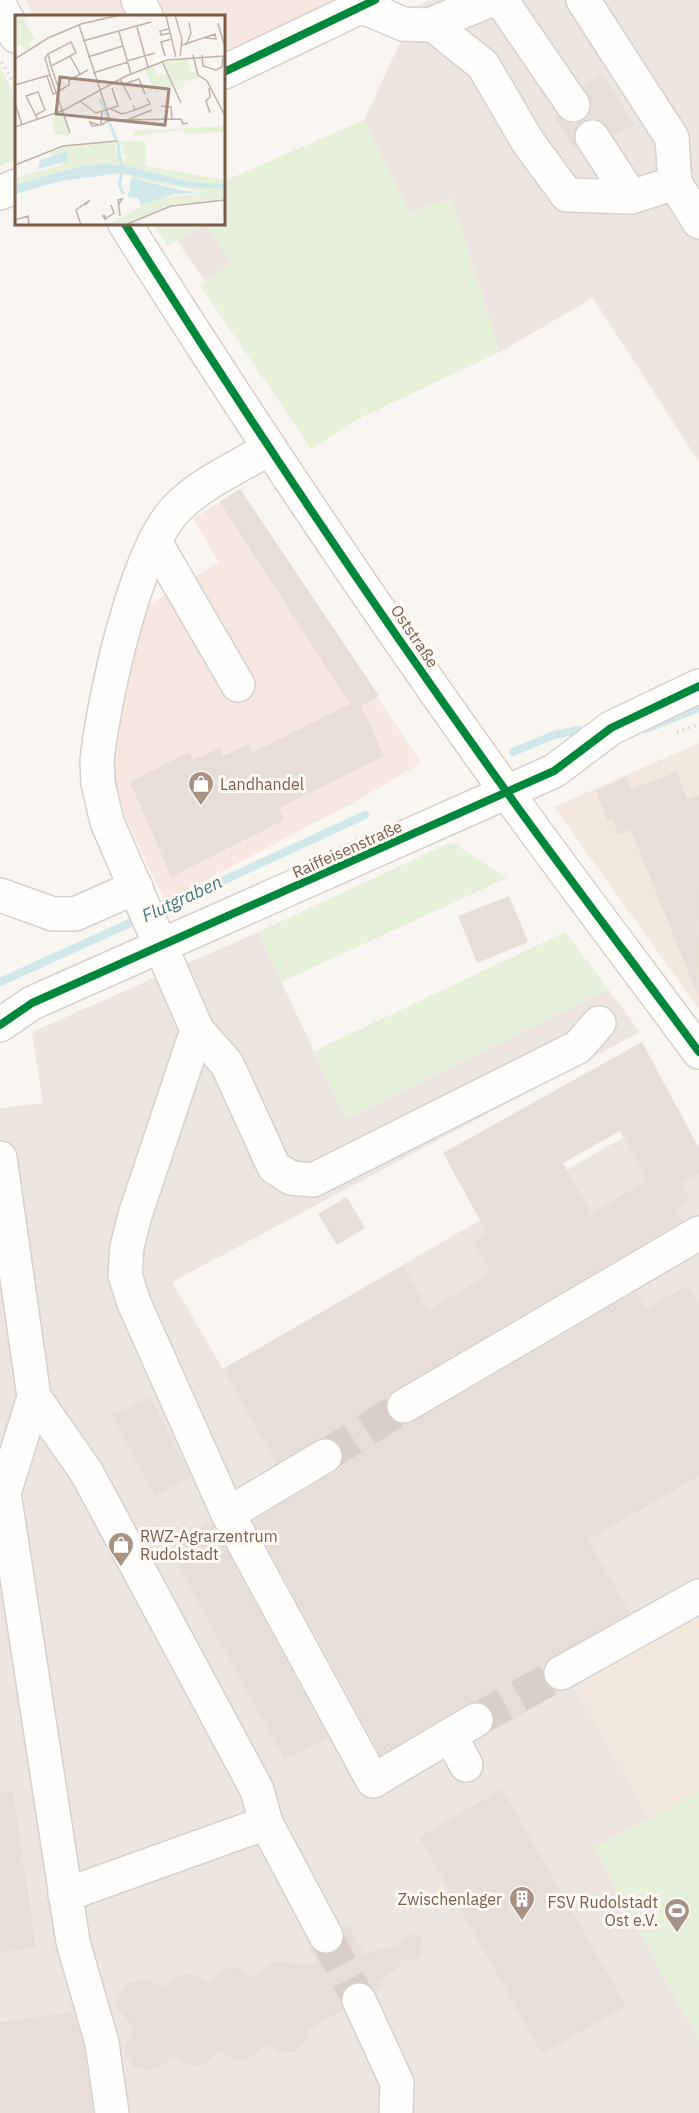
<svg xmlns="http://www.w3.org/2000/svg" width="699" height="2113" font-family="'IBM Plex Sans',sans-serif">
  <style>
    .residential { fill: #f2e8de }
    .commercial { fill: #f6e8e1 }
    .industrial { fill: #ede5e0 }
    .green { fill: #e7f0db }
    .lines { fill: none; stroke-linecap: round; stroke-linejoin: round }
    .stream { stroke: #d0e8ea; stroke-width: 8 }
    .building { fill: #e6ded7; fill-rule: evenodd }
    .minor-tunnel { stroke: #d9cfc7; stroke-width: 33; stroke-dasharray: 33 16; stroke-linecap: butt }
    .minor-casing { stroke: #d7d1cb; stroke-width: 36 }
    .path { stroke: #dcd5d0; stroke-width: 4; stroke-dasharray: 1.5 4.5; stroke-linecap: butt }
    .minor { stroke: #fefefd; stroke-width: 33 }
    .cycleway-casing { stroke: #fffaf3; stroke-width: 11 }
    .cycleway { stroke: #00873e; stroke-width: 8 }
    .labels { text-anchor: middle; stroke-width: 6; stroke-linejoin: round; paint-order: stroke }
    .street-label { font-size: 16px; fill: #7a5c4d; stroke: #fffaf3 }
    .poi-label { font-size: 16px; fill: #7a5c4d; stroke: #fffaf3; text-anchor: start }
    .water-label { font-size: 18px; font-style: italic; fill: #437c86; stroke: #fffaf3 }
    .inset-river { fill: none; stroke: #d0e8ea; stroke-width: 3 }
    .inset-road { fill: none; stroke: #c2b3aa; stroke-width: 1.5 }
    .view { fill: #9f8a7d; fill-opacity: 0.15; stroke: #9f8a7d; stroke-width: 3 }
    .inset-edge { fill: none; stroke: #7a5c4d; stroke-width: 3 }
  </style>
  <rect width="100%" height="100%" fill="#f9f5f0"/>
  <!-- residential -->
  <g class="residential">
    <path d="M699 743V1009L554 807Z"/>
    <path d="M699 1610V1791L649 1818 570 1680Z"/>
  </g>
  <!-- commercial -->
  <g class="commercial">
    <path d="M25 0H352L224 56V16H34Z"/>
    <path d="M240 489 421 763 353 803 165 901 124 814 115 779 112 733 137 612 219 562 193 519Z"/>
  </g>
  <!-- industrial -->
  <g class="industrial">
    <path d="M429 0H699V462L593 298 500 352 452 198 410 213 364 120 417 6Z"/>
    <path d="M203 224H206L232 263 205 281 177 241Z"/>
    <path d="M258 932 346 1119 608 989 640 1032 172 1282 223 1369 677 1106 699 1149V1610L570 1680 649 1818 594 1848 699 2041V2113H0V1108L43 1103 32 1032Z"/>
  </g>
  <!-- green -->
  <g class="green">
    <path d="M0 67 16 98V160L0 166Z"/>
    <path d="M364 120 410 213 452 198 500 352 358 419 311 449 200 285 232 263 206 224H224V181Z"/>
    <path d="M153 224H203L168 246Z"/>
    <path d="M451 842 507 878 281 982 258 932Z"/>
    <path d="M565 932 608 989 346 1119 314 1051Z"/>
    <path d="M699 1791V2041L594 1848Z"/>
  </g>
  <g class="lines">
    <!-- stream -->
    <g class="stream">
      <path d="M646 729 699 708"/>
      <path d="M513 752 554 735 579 730"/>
      <path d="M153 913 365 815"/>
      <path d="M0 982 141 918"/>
    </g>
  </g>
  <!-- building -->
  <g class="building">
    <path d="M602 74 634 124 614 136 600 120 590 118 582 121 575 129 573 137 576 147 574 148 554 117 557 115 564 122 574 124 584 120 590 113 592 104 583 86Z"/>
    <path d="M240 489 379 696 361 706 384 756 279 808 284 820 171 877 130 782 190 752 193 760 220 748 223 756 248 744 252 753 350 704 220 502Z"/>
    <path d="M677 772 687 799 699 795 698 996 631 830 618 835 613 820 608 822 596 790 626 777 631 789Z"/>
    <path d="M509 896 528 942 477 963 458 916Z"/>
    <path d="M642 1042 699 1149V1173L681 1183 690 1201 677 1209 684 1220 395 1390 387 1397 385 1407 388 1416 395 1423 405 1425 413 1422 636 1292 646 1309 688 1285 699 1304V1476L588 1540 630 1613 545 1663 542 1672 544 1682 551 1689 561 1692 488 1734 495 1720 492 1710 485 1703H467L381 1755 253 1521 335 1472 342 1465 344 1455 341 1447 334 1439 324 1437 276 1463 223 1369 403 1266 429 1310 491 1273 473 1241 487 1233 443 1153ZM620 1131 647 1180 592 1213 563 1163Z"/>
    <path d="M347 1197 365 1228 337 1245 318 1214Z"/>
    <path d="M150 1397 191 1477 155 1496 111 1415Z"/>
    <path d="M211 1521 328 1738 284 1759 167 1546Z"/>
    <path d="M502 1789 626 2006 542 2054 419 1837Z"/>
    <path d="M13 1792 36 1947 0 1953V1793Z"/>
    <path d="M348 1924 365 1955 383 1948 397 1946 408 1934 421 1937 424 1949 417 1959 403 1960 395 1970 379 1981 383 1987 375 1991 369 1984 361 1981 351 1983 343 1990 340 1998 343 2010 309 2029 308 2037 297 2051 280 2053 266 2045 252 2057 243 2060 235 2059 219 2051 205 2063 197 2066 188 2065 172 2057 159 2068 151 2071 134 2067 125 2056 126 2043 134 2028 115 2005 123 1988 129 1982 147 1980 163 1988 176 1977 184 1974 193 1975 208 1983 222 1971 231 1968 240 1969 254 1977 268 1965 276 1962 318 1964 308 1946 325 1955 335 1952 342 1946 345 1937 342 1927Z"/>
    <path d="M73 2012 84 2047 93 2113H0V2022Z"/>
  </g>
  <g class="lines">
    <!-- minor-tunnel -->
    <g class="minor-tunnel">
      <path d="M325 1456 404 1406"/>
      <path d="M476 1720 561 1673"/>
      <path d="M326 1936 359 2000"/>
    </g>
    <defs>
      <g id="minor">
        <path d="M138 0 146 16"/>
        <path d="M501 0 573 105"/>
        <path d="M583 0 672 138 675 183"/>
        <path d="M0 6 16 36"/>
        <path d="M361 6 403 24 429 25 491 0"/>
        <path d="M432 24 483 65 528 142 567 195 631 197 675 183 699 222"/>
        <path d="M224 72 375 0"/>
        <path d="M592 137 631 197"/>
        <path d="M0 193 16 186"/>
        <path d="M125 224C246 416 373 606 506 791 569 879 635 965 699 1052"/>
        <path d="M270 448C240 466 203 482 178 507 136 547 103 702 97 761L98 783 107 822 197 1030 227 1064 274 1167 291 1178 313 1180 578 1047 599 1023"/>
        <path d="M155 542 238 685"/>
        <path d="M0 895 53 914H75L136 887"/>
        <path d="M0 1025 32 1003 554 771 611 728 699 686"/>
        <path d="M197 1030 135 1215 127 1247 125 1275 134 1303 228 1514"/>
        <path d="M0 1158 34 1397 4 1493 73 1942 102 2043 112 2113"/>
        <path d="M34 1397 87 1473 257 1790 266 1823"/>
        <path d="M404 1406 699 1233"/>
        <path d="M325 1456 228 1514 373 1781 476 1720"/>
        <path d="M561 1673 699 1596"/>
        <path d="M450 1735 466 1765"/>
        <path d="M65 1895 266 1823 326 1936"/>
        <path d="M359 2000 397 2083 396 2113"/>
      </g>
    </defs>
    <!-- minor casing -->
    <use href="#minor" class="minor-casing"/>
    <!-- path -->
    <g class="path">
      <path d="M2 62 16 87"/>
      <path d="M677 732 699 724"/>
    </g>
    <!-- minor -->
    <use href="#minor" class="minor"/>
    <defs>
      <g id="cycleway">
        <path d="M224 72 375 0"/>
        <path d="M125 224C246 416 373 606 506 791 569 879 635 965 699 1052"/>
        <path d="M0 1025 32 1003 554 771 611 728 699 686"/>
      </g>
    </defs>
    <!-- cycleway casing -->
    <use href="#cycleway" class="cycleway-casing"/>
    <!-- cycleway -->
    <use href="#cycleway" class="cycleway"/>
  </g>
  <!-- icons -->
  <defs>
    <symbol id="shop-pin" viewBox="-11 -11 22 30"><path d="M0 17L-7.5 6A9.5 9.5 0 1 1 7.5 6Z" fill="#a69286" stroke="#fffaf3"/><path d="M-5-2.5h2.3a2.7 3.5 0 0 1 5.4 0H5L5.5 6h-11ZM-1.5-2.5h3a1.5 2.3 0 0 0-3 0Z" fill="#fff"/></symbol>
    <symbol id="building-pin" viewBox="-11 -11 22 30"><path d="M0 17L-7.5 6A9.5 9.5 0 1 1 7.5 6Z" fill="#a69286" stroke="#fffaf3"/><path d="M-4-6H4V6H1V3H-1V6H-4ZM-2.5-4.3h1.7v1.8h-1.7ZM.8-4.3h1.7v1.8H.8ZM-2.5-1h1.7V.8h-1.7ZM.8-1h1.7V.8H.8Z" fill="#fff"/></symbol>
    <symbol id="stadium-pin" viewBox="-11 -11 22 30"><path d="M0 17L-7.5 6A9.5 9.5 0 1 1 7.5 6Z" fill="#a69286" stroke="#fffaf3"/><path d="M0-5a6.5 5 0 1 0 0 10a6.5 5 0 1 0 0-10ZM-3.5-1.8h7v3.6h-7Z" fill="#fff"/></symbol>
  </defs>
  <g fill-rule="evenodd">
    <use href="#shop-pin" x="186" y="769" width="30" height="40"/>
    <use href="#shop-pin" x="106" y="1530" width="30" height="40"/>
    <use href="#building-pin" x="507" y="1884" width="30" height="40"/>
    <use href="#stadium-pin" x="662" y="1896" width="30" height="40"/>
  </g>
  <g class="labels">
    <!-- street labels -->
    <g class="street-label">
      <text transform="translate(415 636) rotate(56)" y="6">Oststraße</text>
      <text transform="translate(347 849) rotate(-24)" y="6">Raiffeisenstraße</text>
    </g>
    <!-- poi labels -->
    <g class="poi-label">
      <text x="220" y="790">Landhandel</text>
      <text x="140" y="1542">RWZ-Agrarzentrum<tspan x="140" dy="18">Rudolstadt</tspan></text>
      <text x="502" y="1905" text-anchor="end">Zwischenlager</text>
      <text x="658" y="1908" text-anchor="end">FSV Rudolstadt<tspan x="658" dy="18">Ost e.V.</tspan></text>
    </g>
    <!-- water labels -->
    <g class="water-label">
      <text transform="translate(182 899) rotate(-25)" y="6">Flutgraben</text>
    </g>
  </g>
  <!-- overview -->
  <g transform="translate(15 15)">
    <rect width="210" height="210" fill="#f9f5f0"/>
    <path d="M20 0 9 5 20 25 14 27 16 33 10 36 6 30 0 32V1ZM172 42 176 57 181 56 184 63 168 67 169 72 161 75 149 48ZM138 51 143 61 152 58 157 71 140 78 130 55ZM49 97 53 114 54 121 40 119 36 102ZM210 108V117L170 119 167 115 119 121V116L209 111ZM104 126H130L132 151 210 165V169L175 167 109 150 89 149 62 152 0 170V163L48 150 52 136 36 141 35 137 52 131 100 127V135H104L109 148 112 140H108ZM119 160 166 171 210 174V184L158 189 108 210H93L140 183 184 179V176L116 163Z" fill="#e7f0db"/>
    <path d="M52 136 53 146 23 154 25 145ZM89 149 109 150 175 167 210 169V174L166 171 105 158 46 166 0 179V170L62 152ZM116 163 165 175 186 178 159 179 126 190 123 183 113 182Z" fill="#d0e8ea"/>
    <path class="inset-river" d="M85 84 103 129 106 150M107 158 104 169 108 179"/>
    <path class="inset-road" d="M154 0 151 1 161 42M160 0 167 24 165 41M203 8 209 29M64 10 95 105 166 104 168 109 173 108M122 12 133 52M154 14 145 16 146 20 155 18M104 17 116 59M68 26 136 7M167 30 200 19 201 24 190 23M171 30 176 18 174 8M33 39 30 43 35 60M178 40 183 60 192 66 210 101M187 40 188 51 201 55 207 52 208 41M150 41 146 27 157 24M73 42 108 31M0 44 33 23 66 9 105 0M112 46 140 38M147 46 166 88M36 51 33 39 56 27 61 38 55 41M78 58 113 47M32 61 38 79 42 77M105 64 116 85M109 69 124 64 130 79M0 70 35 60 55 118M194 73 195 82 191 86 195 98M44 74 36 51 55 41 65 59M44 76 54 70V65L73 55M66 87 81 98 103 91 97 73M0 88 7 110M118 90 120 95 135 89 132 83M146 91 156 92 157 104M96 94 107 99 120 95M87 96 86 110 95 105M21 100 30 95 23 77 11 81 23 105M114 104 137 95M84 110 75 107 77 111 86 110M0 112 49 95 111 61 152 45 210 41M0 150 48 131 102 126M104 189 107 184 103 185 104 192 105 201M90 204 88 201H90V204L99 198 96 190M0 205 13 201 14 210M66 210 61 195 75 185 70 190M110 210 156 191 210 185"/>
    <path class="view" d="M45 62 154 74 150 110 41 99Z"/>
    <rect width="210" height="210" class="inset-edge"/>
  </g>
</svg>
